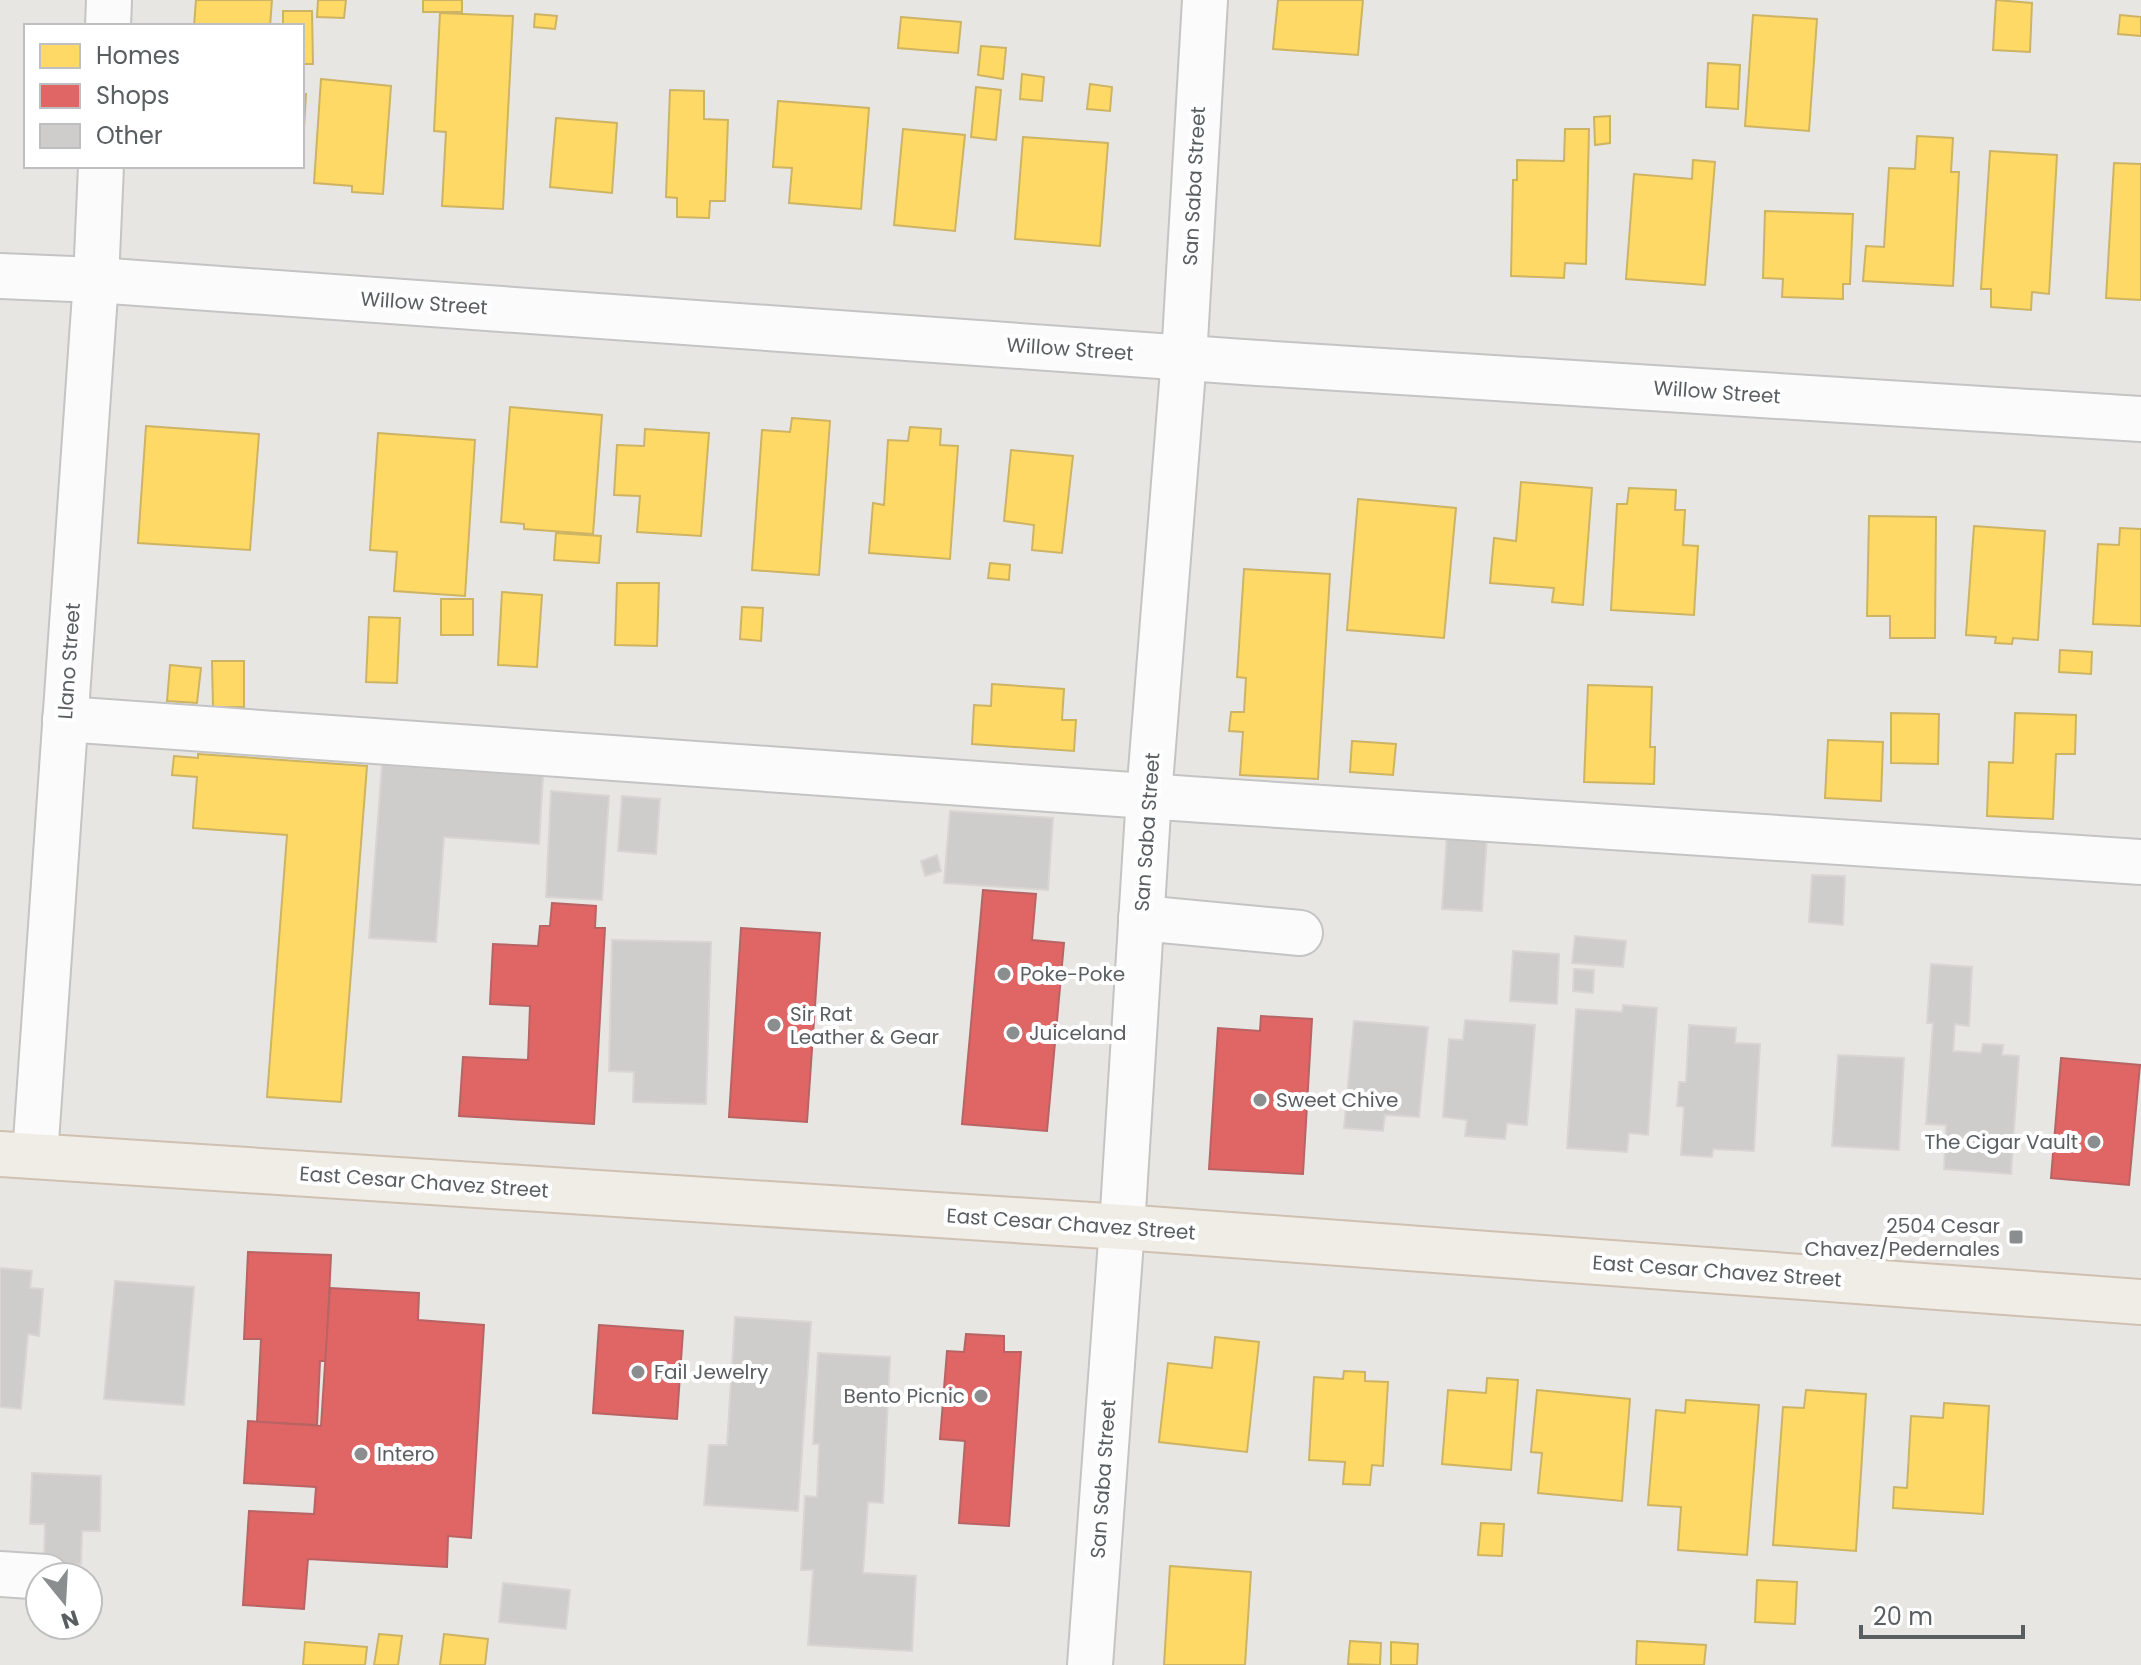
<svg xmlns="http://www.w3.org/2000/svg" width="2141" height="1665" font-family="Poppins,sans-serif">
  <style>
    .homes { fill: #ffd966; stroke: #cdb464; stroke-width: 2 }
    .shops { fill: #e06666; stroke: #b86464; stroke-width: 2 }
    .building { fill: #cfcdcc; stroke: #d8d5d2; stroke-width: 2 }
    .lines { fill: none; stroke-linecap: round; stroke-linejoin: round }
    .minor-casing { stroke: #c4c4c4; stroke-width: 48 }
    .major-casing { stroke: #cfc1b2; stroke-width: 48 }
    .minor { stroke: #fcfbfb; stroke-width: 44 }
    .major { stroke: #f0ece6; stroke-width: 44 }
    .poi-dot { fill: #8b8e8e; stroke: #fff; stroke-width: 3 }
    .labels { text-anchor: middle; stroke-width: 8; stroke-linejoin: round; paint-order: stroke }
    .street-label { font-size: 20px; fill: #595e61; stroke: #fff }
    .poi-label { font-size: 20px; fill: #595e61; stroke: #fff; text-anchor: start }
  </style>
  <rect width="100%" height="100%" fill="#e8e6e3"/>
  <!-- homes -->
  <g class="homes">
    <path d="M196 0H272L270 26H194Z"/>
    <path d="M318 0H346L344 18 317 17Z"/>
    <rect x="423" y="0" width="39" height="12"/>
    <path d="M1278 0H1363L1358 55 1273 49Z"/>
    <path d="M1996 0 2032 3 2030 52 1993 50Z"/>
    <path d="M283 11H312L313 64H302V26H283Z"/>
    <path d="M440 13 513 16 503 209 442 206 446 132 434 131Z"/>
    <path d="M535 14 557 16 555 29 534 27Z"/>
    <path d="M1753 15 1817 19 1809 131 1745 126Z"/>
    <path d="M2120 15 2141 17V36L2118 34Z"/>
    <path d="M901 17 961 22 958 53 898 48Z"/>
    <path d="M981 46 1006 48 1003 79 978 75Z"/>
    <path d="M1708 63 1740 65 1738 109 1706 107Z"/>
    <path d="M1022 74 1044 77 1042 101 1020 99Z"/>
    <path d="M321 79 391 86 383 194 352 192V186L314 183Z"/>
    <path d="M1090 84 1112 87 1110 111 1087 109Z"/>
    <path d="M976 87 1001 90 996 140 971 137Z"/>
    <path d="M670 90 704 91V119L728 120 725 201H710L709 218 677 217V198L666 197Z"/>
    <path d="M302 94H306L303 145H302Z"/>
    <path d="M778 101 869 108 861 209 789 203 792 168 773 167Z"/>
    <path d="M1610 116V143L1595 145 1594 117Z"/>
    <path d="M556 118 617 123 612 193 550 187Z"/>
    <path d="M903 129 965 135 955 231 894 225Z"/>
    <path d="M1565 129H1589L1586 264 1565 263 1564 278 1511 276 1513 180H1517V160L1564 161Z"/>
    <path d="M1917 136 1953 138 1951 172H1959L1953 286 1863 281 1866 246 1884 247 1889 168 1915 169Z"/>
    <path d="M1023 137 1108 143 1100 246 1015 239Z"/>
    <path d="M1990 151 2057 155 2049 294 2032 292 2031 310 1991 307V289H1981Z"/>
    <path d="M1693 160 1715 162 1705 285 1626 279 1634 174 1692 179Z"/>
    <path d="M2114 163 2141 164V300L2106 298Z"/>
    <path d="M1765 211 1853 214 1850 284H1843V299L1782 297 1783 279 1763 278Z"/>
    <path d="M510 407 602 415 593 534 524 529V524L501 522Z"/>
    <path d="M792 418 830 421 819 575 752 570 762 430 790 432Z"/>
    <path d="M146 426 259 434 250 550 138 543Z"/>
    <path d="M910 427 941 429 940 445 958 446 950 559 869 553 873 503 884 505 888 440 908 441Z"/>
    <path d="M645 429 709 433 701 536 637 532 640 496 614 495 617 445 644 446Z"/>
    <path d="M378 433 475 440 465 596 394 591 397 552 370 550Z"/>
    <path d="M1011 450 1073 456 1062 553 1032 550 1034 525 1004 521Z"/>
    <path d="M1521 482 1592 488 1583 605 1552 602 1554 588 1490 583 1494 538 1516 541Z"/>
    <path d="M1629 488 1676 490 1675 510H1685L1683 545 1698 546 1694 615 1611 610 1617 504H1627Z"/>
    <path d="M1358 499 1456 508 1444 638 1347 630Z"/>
    <path d="M1869 516 1936 517 1935 638H1890V616H1867Z"/>
    <path d="M1974 526 2045 531 2038 640 2013 638 2012 644 1995 643 1996 637 1966 635Z"/>
    <path d="M2120 528 2141 529V626L2093 624 2098 544 2119 545Z"/>
    <path d="M556 533 601 536 599 563 554 560Z"/>
    <path d="M990 563 1010 565 1009 580 988 578Z"/>
    <path d="M1244 569 1330 574 1318 779 1240 775 1243 732 1229 731 1231 712H1244L1246 678 1237 677Z"/>
    <path d="M617 583H659L657 646 615 645Z"/>
    <path d="M502 592 542 595 537 667 498 665Z"/>
    <rect x="441" y="599" width="32" height="36"/>
    <path d="M742 607 763 608 761 641 740 639Z"/>
    <path d="M369 617 400 618 397 683 366 682Z"/>
    <path d="M2060 650 2092 652 2091 674 2059 672Z"/>
    <path d="M212 661H244V707H213Z"/>
    <path d="M170 665 201 668 197 703 167 701Z"/>
    <path d="M992 684 1064 689 1062 720H1076L1074 751 972 744 974 705 991 706Z"/>
    <path d="M1588 685 1652 687 1650 747H1655L1654 784 1584 782Z"/>
    <path d="M1891 713 1939 714 1938 764 1891 763Z"/>
    <path d="M2015 713 2076 715 2075 754H2056L2053 819 1987 816 1989 762 2013 763Z"/>
    <path d="M1828 740 1883 742 1881 801 1825 798Z"/>
    <path d="M1352 741 1396 744 1393 775 1350 772Z"/>
    <path d="M198 754 367 766 341 1102 267 1097 287 835 193 828 197 777 172 775 174 756 198 758Z"/>
    <path d="M1215 1337 1259 1342 1247 1452 1159 1442 1168 1363 1212 1368Z"/>
    <path d="M1344 1371 1365 1372V1381L1388 1382 1383 1466 1372 1465 1370 1485 1343 1484 1345 1462 1309 1460 1314 1377 1343 1379Z"/>
    <path d="M1487 1378 1518 1380 1511 1470 1442 1464 1448 1390 1486 1393Z"/>
    <path d="M1537 1390 1630 1399 1622 1501 1538 1493 1542 1453 1531 1452Z"/>
    <path d="M1806 1390 1866 1394 1856 1551 1773 1545 1783 1407 1804 1408Z"/>
    <path d="M1686 1400 1759 1405 1747 1555 1678 1550 1681 1507 1648 1505 1656 1410 1685 1413Z"/>
    <path d="M1944 1403 1989 1406 1983 1514 1893 1508 1894 1487 1907 1488 1911 1416 1943 1418Z"/>
    <path d="M1481 1523 1504 1524 1502 1556 1478 1555Z"/>
    <path d="M1170 1566 1251 1572 1245 1665H1164Z"/>
    <path d="M1757 1580 1797 1582 1795 1624 1755 1622Z"/>
    <path d="M379 1634 402 1636 398 1665H374Z"/>
    <path d="M444 1634 488 1639 485 1665H440Z"/>
    <path d="M1350 1641 1381 1643 1380 1665 1348 1664Z"/>
    <path d="M1637 1641 1706 1645 1704 1665H1636Z"/>
    <path d="M305 1642 367 1647 365 1665H303Z"/>
    <path d="M1391 1642 1418 1644 1417 1665H1391Z"/>
  </g>
  <!-- shops -->
  <g class="shops">
    <path d="M983 890 1036 894 1032 940 1064 943 1047 1131 962 1124Z"/>
    <path d="M552 903 596 906 595 928H605L594 1124 459 1116 463 1057 528 1060 530 1006 490 1004 493 944 538 946 540 926H550Z"/>
    <path d="M741 928 820 933 807 1122 729 1117Z"/>
    <path d="M1261 1016 1312 1019 1303 1174 1209 1169 1218 1028 1260 1031Z"/>
    <path d="M2061 1058 2140 1065 2129 1185 2051 1178Z"/>
    <path d="M248 1252 331 1255 326 1361H320L317 1425 257 1422 261 1339H244Z"/>
    <path d="M330 1288 419 1293 418 1320 484 1325 471 1538 448 1536 447 1567 308 1559 304 1609 243 1605 249 1511 314 1514 316 1487 244 1483 248 1421 321 1426Z"/>
    <path d="M599 1325 683 1331 677 1419 593 1413Z"/>
    <path d="M966 1334 1004 1336V1352H1021L1009 1526 959 1523 965 1441 940 1439 947 1351 964 1352Z"/>
  </g>
  <!-- building -->
  <g class="building">
    <path d="M382 765 543 776 539 844 444 837 436 942 369 938Z"/>
    <path d="M551 791 609 796 602 900 546 897Z"/>
    <path d="M622 796 660 799 656 854 618 851Z"/>
    <path d="M950 811 1053 818 1048 890 944 883Z"/>
    <path d="M1447 834 1487 836 1482 911 1442 909Z"/>
    <path d="M937 855 941 871 925 876 921 861Z"/>
    <path d="M1812 875 1845 876 1843 925 1809 922Z"/>
    <path d="M1575 936 1626 941 1623 967 1572 963Z"/>
    <path d="M612 940 711 942 706 1104 633 1102 634 1072 609 1071Z"/>
    <path d="M1513 951 1559 954 1557 1004 1510 1001Z"/>
    <path d="M1931 964 1972 967 1969 1026 1955 1024 1953 1051 1981 1053 1983 1044 2003 1045 2002 1055 2019 1056 2011 1174 1944 1169 1946 1125 1926 1124 1933 1023H1927Z"/>
    <path d="M1574 969 1594 970 1593 993 1573 991Z"/>
    <path d="M1623 1005 1657 1008 1648 1135 1629 1133 1627 1152 1567 1148 1576 1009 1622 1012Z"/>
    <path d="M1465 1020 1535 1025 1527 1125 1507 1123 1505 1139 1465 1136 1467 1120 1443 1117 1449 1039 1463 1040Z"/>
    <path d="M1354 1021 1428 1027 1419 1117 1385 1115 1383 1131 1344 1128Z"/>
    <path d="M1689 1025 1736 1028 1735 1043 1760 1044 1754 1151 1713 1149 1712 1157 1681 1155 1684 1107 1677 1106 1679 1082H1686Z"/>
    <path d="M1838 1055 1904 1058 1899 1150 1832 1146Z"/>
    <path d="M0 1268 32 1271 30 1288 43 1289 39 1336 28 1334 21 1409 0 1407Z"/>
    <path d="M115 1281 194 1287 184 1405 104 1399Z"/>
    <path d="M735 1317 811 1322 798 1511 704 1505 709 1445H727Z"/>
    <path d="M818 1353 890 1357 883 1503 868 1502 863 1573 916 1576 912 1651 808 1645 813 1570H801L805 1496 817 1497 819 1444H813Z"/>
    <path d="M32 1473 101 1476 100 1531H82L81 1564 44 1563 45 1524H30Z"/>
    <path d="M503 1583 570 1590 566 1629 499 1622Z"/>
  </g>
  <g class="lines">
    <defs>
      <g id="minor">
        <path d="M108 26 109 0"/>
        <path d="M0 276 96 280 1243 362 2141 419"/>
        <path d="M65 719 1203 800 2141 862"/>
        <path d="M1141 918 1300 933"/>
        <path d="M35 1156 96 280 101 166"/>
        <path d="M0 1574 46 1577"/>
        <path d="M1090 1665 1122 1227 1149 796 1184 358 1205 0"/>
      </g>
      <path id="major" d="M0 1154 1122 1227 2141 1302"/>
    </defs>
    <!-- minor casing -->
    <use href="#minor" class="minor-casing"/>
    <!-- major casing -->
    <use href="#major" class="major-casing"/>
    <!-- minor -->
    <use href="#minor" class="minor"/>
    <!-- major -->
    <use href="#major" class="major"/>
  </g>
  <!-- markers -->
  <g class="poi-dot">
    <circle cx="1004" cy="974" r="8"/>
    <circle cx="774" cy="1025" r="8"/>
    <circle cx="1013" cy="1033" r="8"/>
    <circle cx="1260" cy="1100" r="8"/>
    <circle cx="2094" cy="1142" r="8"/>
    <rect x="2008" y="1229" width="16" height="16" rx="4"/>
    <circle cx="638" cy="1372" r="8"/>
    <circle cx="981" cy="1396" r="8"/>
    <circle cx="361" cy="1454" r="8"/>
  </g>
  <g class="labels">
    <!-- street labels -->
    <g class="street-label">
      <text transform="translate(1194 186) rotate(-87)" y="7">San Saba Street</text>
      <text transform="translate(424 303) rotate(4)" y="7">Willow Street</text>
      <text transform="translate(1070 349) rotate(4)" y="7">Willow Street</text>
      <text transform="translate(1717 392) rotate(4)" y="7">Willow Street</text>
      <text transform="translate(69 661) rotate(-86)" y="7">Llano Street</text>
      <text transform="translate(1147 832) rotate(-86)" y="7">San Saba Street</text>
      <text transform="translate(424 1182) rotate(4)" y="7">East Cesar Chavez Street</text>
      <text transform="translate(1071 1224) rotate(4)" y="7">East Cesar Chavez Street</text>
      <text transform="translate(1717 1271) rotate(4)" y="7">East Cesar Chavez Street</text>
      <text transform="translate(1103 1479) rotate(-86)" y="7">San Saba Street</text>
    </g>
    <!-- poi labels -->
    <g class="poi-label">
      <text x="1020" y="981">Poke-Poke</text>
      <text x="790" y="1021">Sir Rat<tspan x="790" dy="23">Leather &amp; Gear</tspan></text>
      <text x="1029" y="1040">Juiceland</text>
      <text x="1276" y="1107">Sweet Chive</text>
      <text x="2078" y="1149" text-anchor="end">The Cigar Vault</text>
      <text x="2000" y="1233" text-anchor="end">2504 Cesar<tspan x="2000" dy="23">Chavez/Pedernales</tspan></text>
      <text x="654" y="1379">Fail Jewelry</text>
      <text x="965" y="1403" text-anchor="end">Bento Picnic</text>
      <text x="377" y="1461">Intero</text>
    </g>
  </g>
  <!-- legend -->
  <rect x="24" y="24" width="280" height="144" fill="#ffffff" stroke="#bdbfc0" stroke-width="2"/>
  <rect x="40" y="44" width="40" height="24" fill="#ffd966" stroke="#bdbfc0" stroke-width="2"/>
  <text x="96" y="64" font-size="24" fill="#595e61">Homes</text>
  <rect x="40" y="84" width="40" height="24" fill="#e06666" stroke="#bdbfc0" stroke-width="2"/>
  <text x="96" y="104" font-size="24" fill="#595e61">Shops</text>
  <rect x="40" y="124" width="40" height="24" fill="#cfcdcc" stroke="#bdbfc0" stroke-width="2"/>
  <text x="96" y="144" font-size="24" fill="#595e61">Other</text>
  <!-- north arrow -->
  <g transform="translate(64 1601) rotate(162)"><circle r="38" fill="#ffffff" stroke="#bdbfc0" stroke-width="2"/>
  <path d="M0-6L14 30L0 20L-14 30Z" fill="#8b8e8e"/>
  <text y="-12" font-size="22" font-weight="bold" text-anchor="middle" fill="#595e61">N</text>
  </g>
  <!-- scale -->
  <path d="M1861 1625v12h162v-12" fill="none" stroke="#595e61" stroke-width="4"/>
  <text x="1873" y="1625" font-size="24" fill="#595e61" stroke="#ffffff" stroke-width="6" paint-order="stroke">20 m</text>
</svg>
